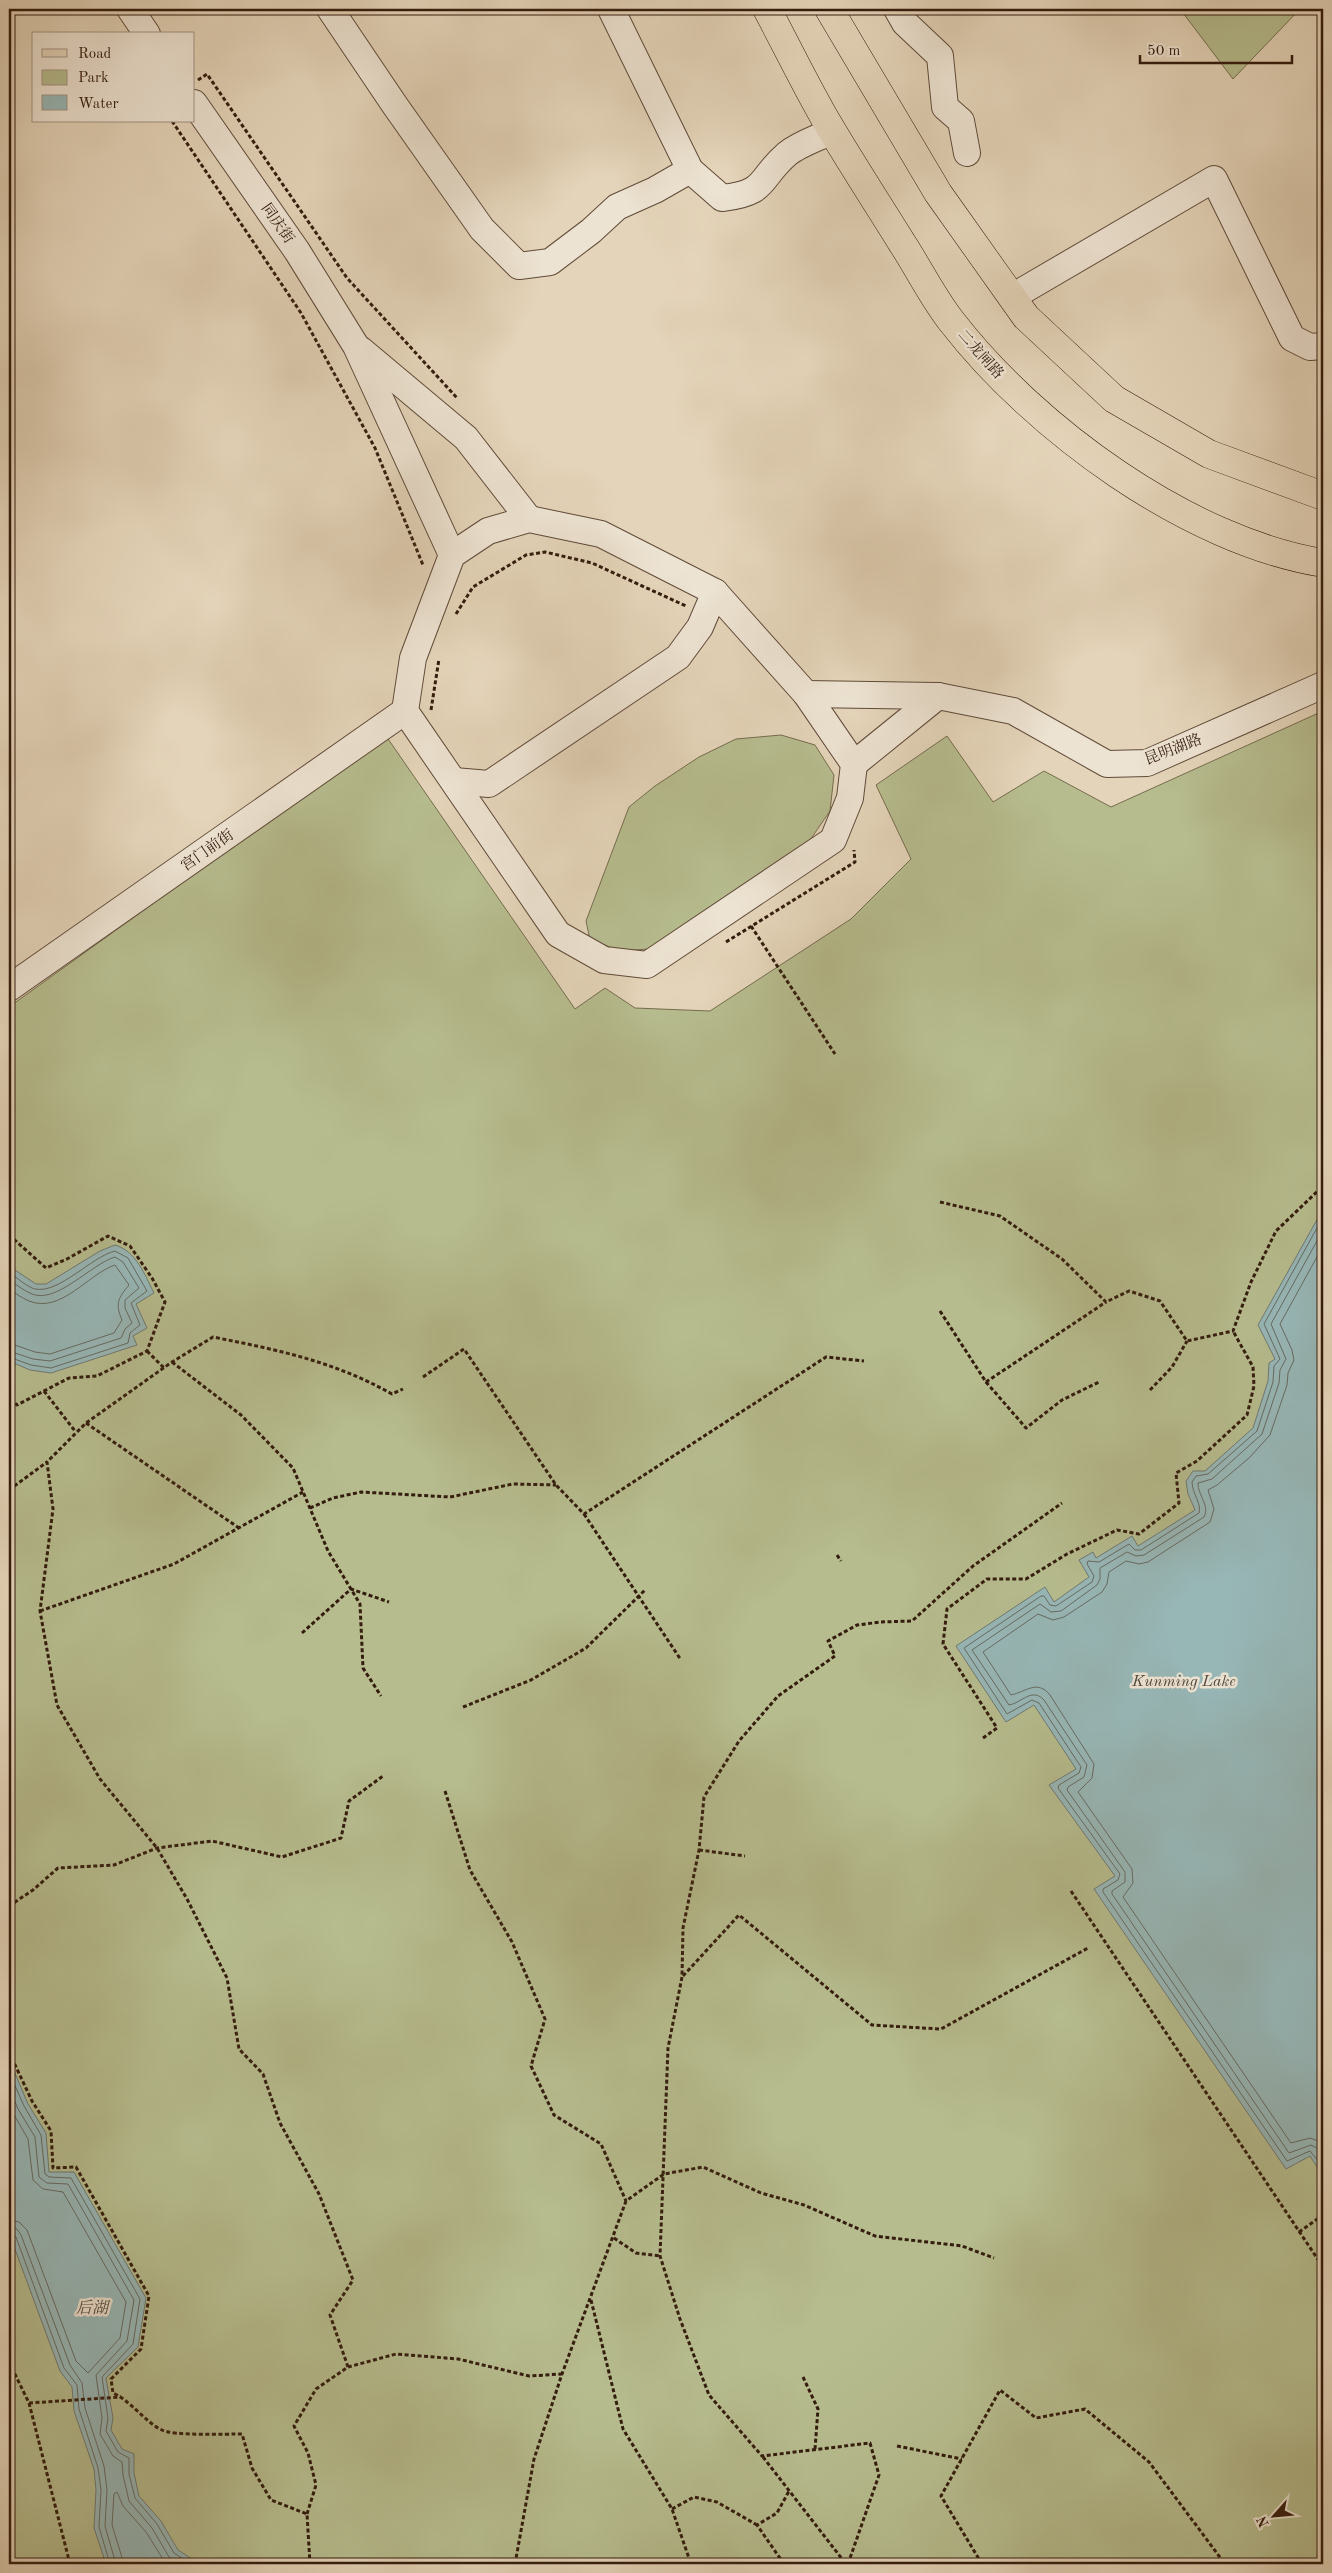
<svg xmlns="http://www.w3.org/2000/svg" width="1332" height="2573" font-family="'Old Standard TT','Noto Serif SC',serif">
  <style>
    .green { fill: #b6bc8e; stroke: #756c4e }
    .water { fill: #97b7b7; stroke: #6f7973 }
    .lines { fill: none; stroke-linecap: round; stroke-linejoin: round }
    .shore { stroke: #666a62; stroke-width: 1 }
    .minor-casing { stroke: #604a39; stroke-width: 28 }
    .major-casing { stroke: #341c0e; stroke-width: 29 }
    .path { stroke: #341c0e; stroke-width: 3; stroke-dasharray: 4 2.5; stroke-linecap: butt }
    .minor { stroke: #ede3d2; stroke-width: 26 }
    .major { stroke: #e4d4b9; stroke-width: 28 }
    .labels { text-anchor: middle; stroke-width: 5; stroke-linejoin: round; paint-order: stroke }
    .street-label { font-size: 15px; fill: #341c0e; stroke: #ede3d2 }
    .water-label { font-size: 16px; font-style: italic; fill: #524a41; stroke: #ede3d2 }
  </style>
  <rect width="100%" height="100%" fill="#e4d4b9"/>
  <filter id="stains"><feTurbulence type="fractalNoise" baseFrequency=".004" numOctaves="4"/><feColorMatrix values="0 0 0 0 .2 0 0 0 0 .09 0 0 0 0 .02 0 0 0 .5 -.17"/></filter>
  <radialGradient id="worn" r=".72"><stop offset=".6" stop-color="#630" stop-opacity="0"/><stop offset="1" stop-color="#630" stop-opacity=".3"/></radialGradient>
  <!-- green -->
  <g class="green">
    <path d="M1180 9H1300L1233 79Z"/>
    <path d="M1323 711V2564H9V1007L386 736 575 1009 605 988 635 1008 710 1011 851 919 911 859 876 785 947 736 993 802 1044 771 1111 807Z"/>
    <path d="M781 735 815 745 834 775 830 811 810 840 648 949 621 951 590 940 586 921 629 807 655 786 699 757 736 739Z"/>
  </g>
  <!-- water -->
  <g class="water">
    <path d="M1323 1209V2176L1310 2156 1286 2169 1094 1889 1115 1876 1049 1785 1076 1769 1034 1705 1006 1722 956 1646 1045 1587 1054 1602 1089 1577 1079 1560 1093 1552 1096 1558 1132 1536 1138 1546 1195 1510 1188 1494 1186 1481 1193 1471H1205L1253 1428 1268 1381 1269 1363 1275 1359 1258 1325Z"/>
    <path d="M115 1245C136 1251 145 1275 154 1293L136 1304 147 1328 133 1336 137 1345 51 1373 30 1370 9 1361V1266L36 1284H46L100 1251Z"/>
    <path d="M9 2059 28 2104 46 2133 49 2172H74L146 2298 138 2347 106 2378 113 2418 111 2430 122 2449 134 2454V2473L139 2496 161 2521 178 2550 200 2564H106L94 2528 96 2490 94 2469 74 2411 72 2387 60 2371 9 2233Z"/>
  </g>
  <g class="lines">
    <!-- shore -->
    <g class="shore">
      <path d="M1323 1217 1264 1324 1280 1359 1274 1366 1273 1382 1257 1431 1208 1474 1196 1476 1192 1482C1192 1493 1202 1504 1199 1513L1141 1550H1135L1129 1544 1099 1562 1088 1561 1087 1564 1094 1576 1092 1582 1056 1606 1050 1605 1044 1596H1041L964 1648 1007 1714 1032 1700 1039 1703 1081 1767 1079 1773 1059 1785 1058 1788 1120 1874 1118 1880 1103 1889V1892L1287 2161 1310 2151 1323 2167"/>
      <path d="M1323 1230 1271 1324 1286 1359 1280 1370 1279 1383 1262 1434 1212 1479 1198 1483C1198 1496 1210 1505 1204 1517L1144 1555 1136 1556 1127 1552 1100 1568V1579L1097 1585 1061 1611 1051 1612 1040 1604 972 1650 1009 1705C1021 1703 1032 1687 1044 1700L1087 1765 1084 1777 1068 1787 1067 1790 1125 1872V1882L1112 1891V1894L1289 2153 1311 2145 1317 2148 1323 2156"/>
      <path d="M1323 1246 1280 1324 1292 1350 1294 1360 1288 1373 1287 1385 1270 1435 1249 1458 1217 1485 1208 1490 1214 1509 1210 1522 1148 1562 1139 1564 1126 1561 1109 1572 1107 1584 1102 1592 1064 1617 1053 1620 1038 1614 983 1652 1011 1695C1026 1692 1037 1679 1050 1695L1094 1764 1092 1778 1078 1792 1132 1869 1133 1883 1123 1897 1291 2143 1310 2138 1323 2143"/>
      <path d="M9 1272C16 1277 27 1287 35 1289 59 1294 91 1257 115 1251L128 1258 147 1291 131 1303 140 1325 130 1333 128 1343 51 1368 31 1365 9 1357"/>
      <path d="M9 1280C16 1284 24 1291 32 1294 57 1304 91 1264 115 1257L123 1262 139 1288 125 1300V1308L132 1323 125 1329 121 1338 50 1361 33 1359 9 1351"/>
      <path d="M9 1289C15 1293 22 1298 29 1301 61 1314 88 1274 115 1265L129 1285C118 1298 115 1304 122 1320L114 1333 50 1354 35 1352 9 1343"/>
      <path d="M9 2072 24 2106 41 2135 45 2174 49 2177 71 2178 140 2299 133 2344 102 2377 108 2418 106 2431 118 2452 129 2458V2474L135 2498 157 2524 174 2553 191 2564"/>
      <path d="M9 2087 18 2109 35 2137 39 2177 47 2183 68 2184 134 2300 127 2341 96 2375 102 2418 100 2434 113 2456 122 2462 123 2475 129 2501 152 2528 169 2557 179 2564"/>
      <path d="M9 2106 28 2139 33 2180 43 2189 63 2192 126 2302 120 2338 88 2373 76 2361 27 2230 19 2222 9 2220"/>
      <path d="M9 2227 17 2229 21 2235 70 2365 82 2383 85 2408 104 2466 107 2490 105 2526 116 2564"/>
      <path d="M9 2233 16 2237 64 2368 77 2385 79 2409 98 2468 101 2490 99 2527 110 2564"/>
      <path d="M124 2564 112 2525 114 2494 117 2492 123 2506 146 2532 166 2564"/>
    </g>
    <defs>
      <g id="minor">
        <path d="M130 9 147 34"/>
        <path d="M330 9 394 104 482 229 519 266 550 262 591 231 617 207 655 190 690 170"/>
        <path d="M611 9 690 170 722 198C768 193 758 179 787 154 799 144 818 138 832 131"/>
        <path d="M897 9 905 23 940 56 945 107 961 121 967 153"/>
        <path d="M194 103 297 251 356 346 452 555"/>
        <path d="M1012 297 1214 179 1292 338 1310 347 1323 346"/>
        <path d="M361 350 466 438 529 519"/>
        <path d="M529 519 601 534 715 592 806 694 854 764 850 798 833 840 647 965 604 960 558 934 405 711 413 658 452 555 488 531Z"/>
        <path d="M806 694 938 696 1013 711 1107 764 1147 763 1323 685"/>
        <path d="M854 764 938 696"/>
        <path d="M454 781 489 784 678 657 700 627 715 592"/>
        <path d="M9 988 405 711"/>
      </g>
      <g id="major">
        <path d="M767 9C786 45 804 82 824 117 849 160 876 201 902 243 919 269 933 298 952 322 1035 429 1188 541 1323 563"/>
        <path d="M829 9 938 193 1026 317 1114 399 1209 454 1323 496"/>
      </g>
    </defs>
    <!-- minor casing -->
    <use href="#minor" class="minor-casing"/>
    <!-- major casing -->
    <use href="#major" class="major-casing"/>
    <!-- path -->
    <g class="path">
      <path d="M198 80 207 74 347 278 458 399"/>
      <path d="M172 121 301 313 375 448 423 565"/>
      <path d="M456 614 473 587 526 555 545 552 592 563 686 606"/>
      <path d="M431 710 439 659"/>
      <path d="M751 926 835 1054"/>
      <path d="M726 942 855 862 854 850"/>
      <path d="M940 1202 1000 1216 1062 1259 1106 1302 1129 1291 1160 1301 1187 1341 1233 1331 1251 1282 1276 1231 1323 1186"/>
      <path d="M9 1235 46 1268 67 1259 108 1236 130 1246 152 1278 165 1302 147 1351 97 1376 69 1378 17 1405 9 1397"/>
      <path d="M940 1311 986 1382 1106 1302"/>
      <path d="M147 1351 164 1368"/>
      <path d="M172 1362 241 1415 293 1468 328 1551 360 1604 363 1668 381 1696"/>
      <path d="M423 1377 464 1349 556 1485 584 1514 826 1357 864 1361"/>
      <path d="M986 1382 1026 1428 1062 1400 1099 1382"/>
      <path d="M1150 1390 1172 1367 1187 1341"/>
      <path d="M44 1391 75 1431"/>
      <path d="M86 1423 239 1528"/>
      <path d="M9 1490 47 1462"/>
      <path d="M310 1508 333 1498 361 1492 450 1497 513 1484 556 1485"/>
      <path d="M584 1514 681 1660"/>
      <path d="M837 1555 841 1561"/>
      <path d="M40 1611 174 1564 303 1492"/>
      <path d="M302 1633 351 1589 389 1602"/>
      <path d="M463 1707 531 1680 586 1648 645 1590"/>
      <path d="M983 1738 997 1728 943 1644 947 1609 987 1579H1026L1067 1554 1117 1530 1139 1534 1179 1503 1176 1473 1197 1461 1247 1415 1254 1386 1253 1367 1233 1331"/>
      <path d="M445 1791 470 1870 512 1942 545 2019 531 2066 554 2115 601 2144 626 2201"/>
      <path d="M699 1850 745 1856"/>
      <path d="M1071 1891 1323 2267"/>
      <path d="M9 1906 33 1890 58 1868 114 1865 157 1848 212 1841 282 1857 341 1838 349 1801 383 1776"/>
      <path d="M683 1976 739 1915 872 2025 941 2029 1088 1948"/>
      <path d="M9 2052 32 2101 51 2131 53 2168 76 2167 149 2296 141 2349 111 2379 113 2393C131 2401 146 2423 162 2430 173 2436 227 2434 242 2434L252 2468 271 2500 307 2514 310 2564"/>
      <path d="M1299 2232 1323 2215"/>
      <path d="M614 2238 636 2253 660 2256"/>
      <path d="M591 2300 623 2429 672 2509 691 2564"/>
      <path d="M9 2362 29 2403 70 2564"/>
      <path d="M348 2367 330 2315 353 2280 319 2194 280 2123 263 2074 239 2049 227 1978 187 1899 157 1848 100 1779 57 1705 40 1611 53 1509 47 1462 86 1423 172 1362 213 1337C278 1350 333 1361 392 1394L403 1389"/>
      <path d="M803 2377 818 2409 815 2449"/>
      <path d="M29 2403 121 2397"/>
      <path d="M897 2446 962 2459"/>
      <path d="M763 2457 846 2564"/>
      <path d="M672 2509 694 2497 717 2502 757 2525"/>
      <path d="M307 2514 316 2485 308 2453 294 2426 316 2389 348 2367 396 2354 458 2359 529 2376 562 2374"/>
      <path d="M515 2564 534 2459 562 2374 626 2201 664 2174 703 2167 761 2193 804 2205 875 2236 962 2246 994 2258"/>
      <path d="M784 2564 757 2525 777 2513 789 2491"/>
      <path d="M848 2564 879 2475 870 2443 762 2456 709 2395 680 2319 660 2256 668 2048 682 1977 683 1928 699 1850 704 1797 739 1741 778 1696 835 1656 828 1641 857 1625 881 1622 912 1621 973 1566 1062 1503"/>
      <path d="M982 2564 941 2496 1000 2390 1036 2418 1085 2409 1149 2462 1225 2564"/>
    </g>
    <!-- minor -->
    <use href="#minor" class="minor"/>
    <!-- major -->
    <use href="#major" class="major"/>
  </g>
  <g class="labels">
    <!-- street labels -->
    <g class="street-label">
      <text transform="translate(278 223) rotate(55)" y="5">同庆街</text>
      <text transform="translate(981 354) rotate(48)" y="5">二龙闸路</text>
      <text transform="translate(1173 749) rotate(-21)" y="5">昆明湖路</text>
      <text transform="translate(207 850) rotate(-35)" y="5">宫门前街</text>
    </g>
    <!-- water labels -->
    <g class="water-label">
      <text x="1184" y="1686">Kunming Lake</text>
      <text x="92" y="2313">后湖</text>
    </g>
  </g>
  <!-- margin -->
  <rect width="1332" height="2573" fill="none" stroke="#e4d4b9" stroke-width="30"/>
  <rect x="10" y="10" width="1312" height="2553" fill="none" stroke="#341c0e" stroke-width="2.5"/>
  <rect x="15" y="15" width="1302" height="2543" fill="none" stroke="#341c0e"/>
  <!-- legend -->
  <rect x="32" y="32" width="162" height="90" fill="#ede3d2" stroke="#a39384"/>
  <rect x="42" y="49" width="25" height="8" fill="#e4d4b9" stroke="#a39384"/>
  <text x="78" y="58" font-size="15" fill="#341c0e">Road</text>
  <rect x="42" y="70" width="25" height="15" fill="#b6bc8e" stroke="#a39384"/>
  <text x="78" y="82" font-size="15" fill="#341c0e">Park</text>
  <rect x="42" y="95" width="25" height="15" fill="#97b7b7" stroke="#a39384"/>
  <text x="78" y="108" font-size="15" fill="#341c0e">Water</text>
  <!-- north arrow -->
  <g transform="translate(1274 2516) rotate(243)" stroke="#ede3d2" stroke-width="4" paint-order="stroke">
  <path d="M0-4L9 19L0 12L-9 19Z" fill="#341c0e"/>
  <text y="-8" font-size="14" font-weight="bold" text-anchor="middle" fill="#341c0e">N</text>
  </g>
  <!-- scale -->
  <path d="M1140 55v8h152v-8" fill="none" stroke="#341c0e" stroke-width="2.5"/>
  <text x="1147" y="55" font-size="15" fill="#341c0e" stroke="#ede3d2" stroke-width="4" paint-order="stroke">50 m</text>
  <rect width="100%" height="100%" filter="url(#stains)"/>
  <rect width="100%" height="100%" fill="url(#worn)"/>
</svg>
